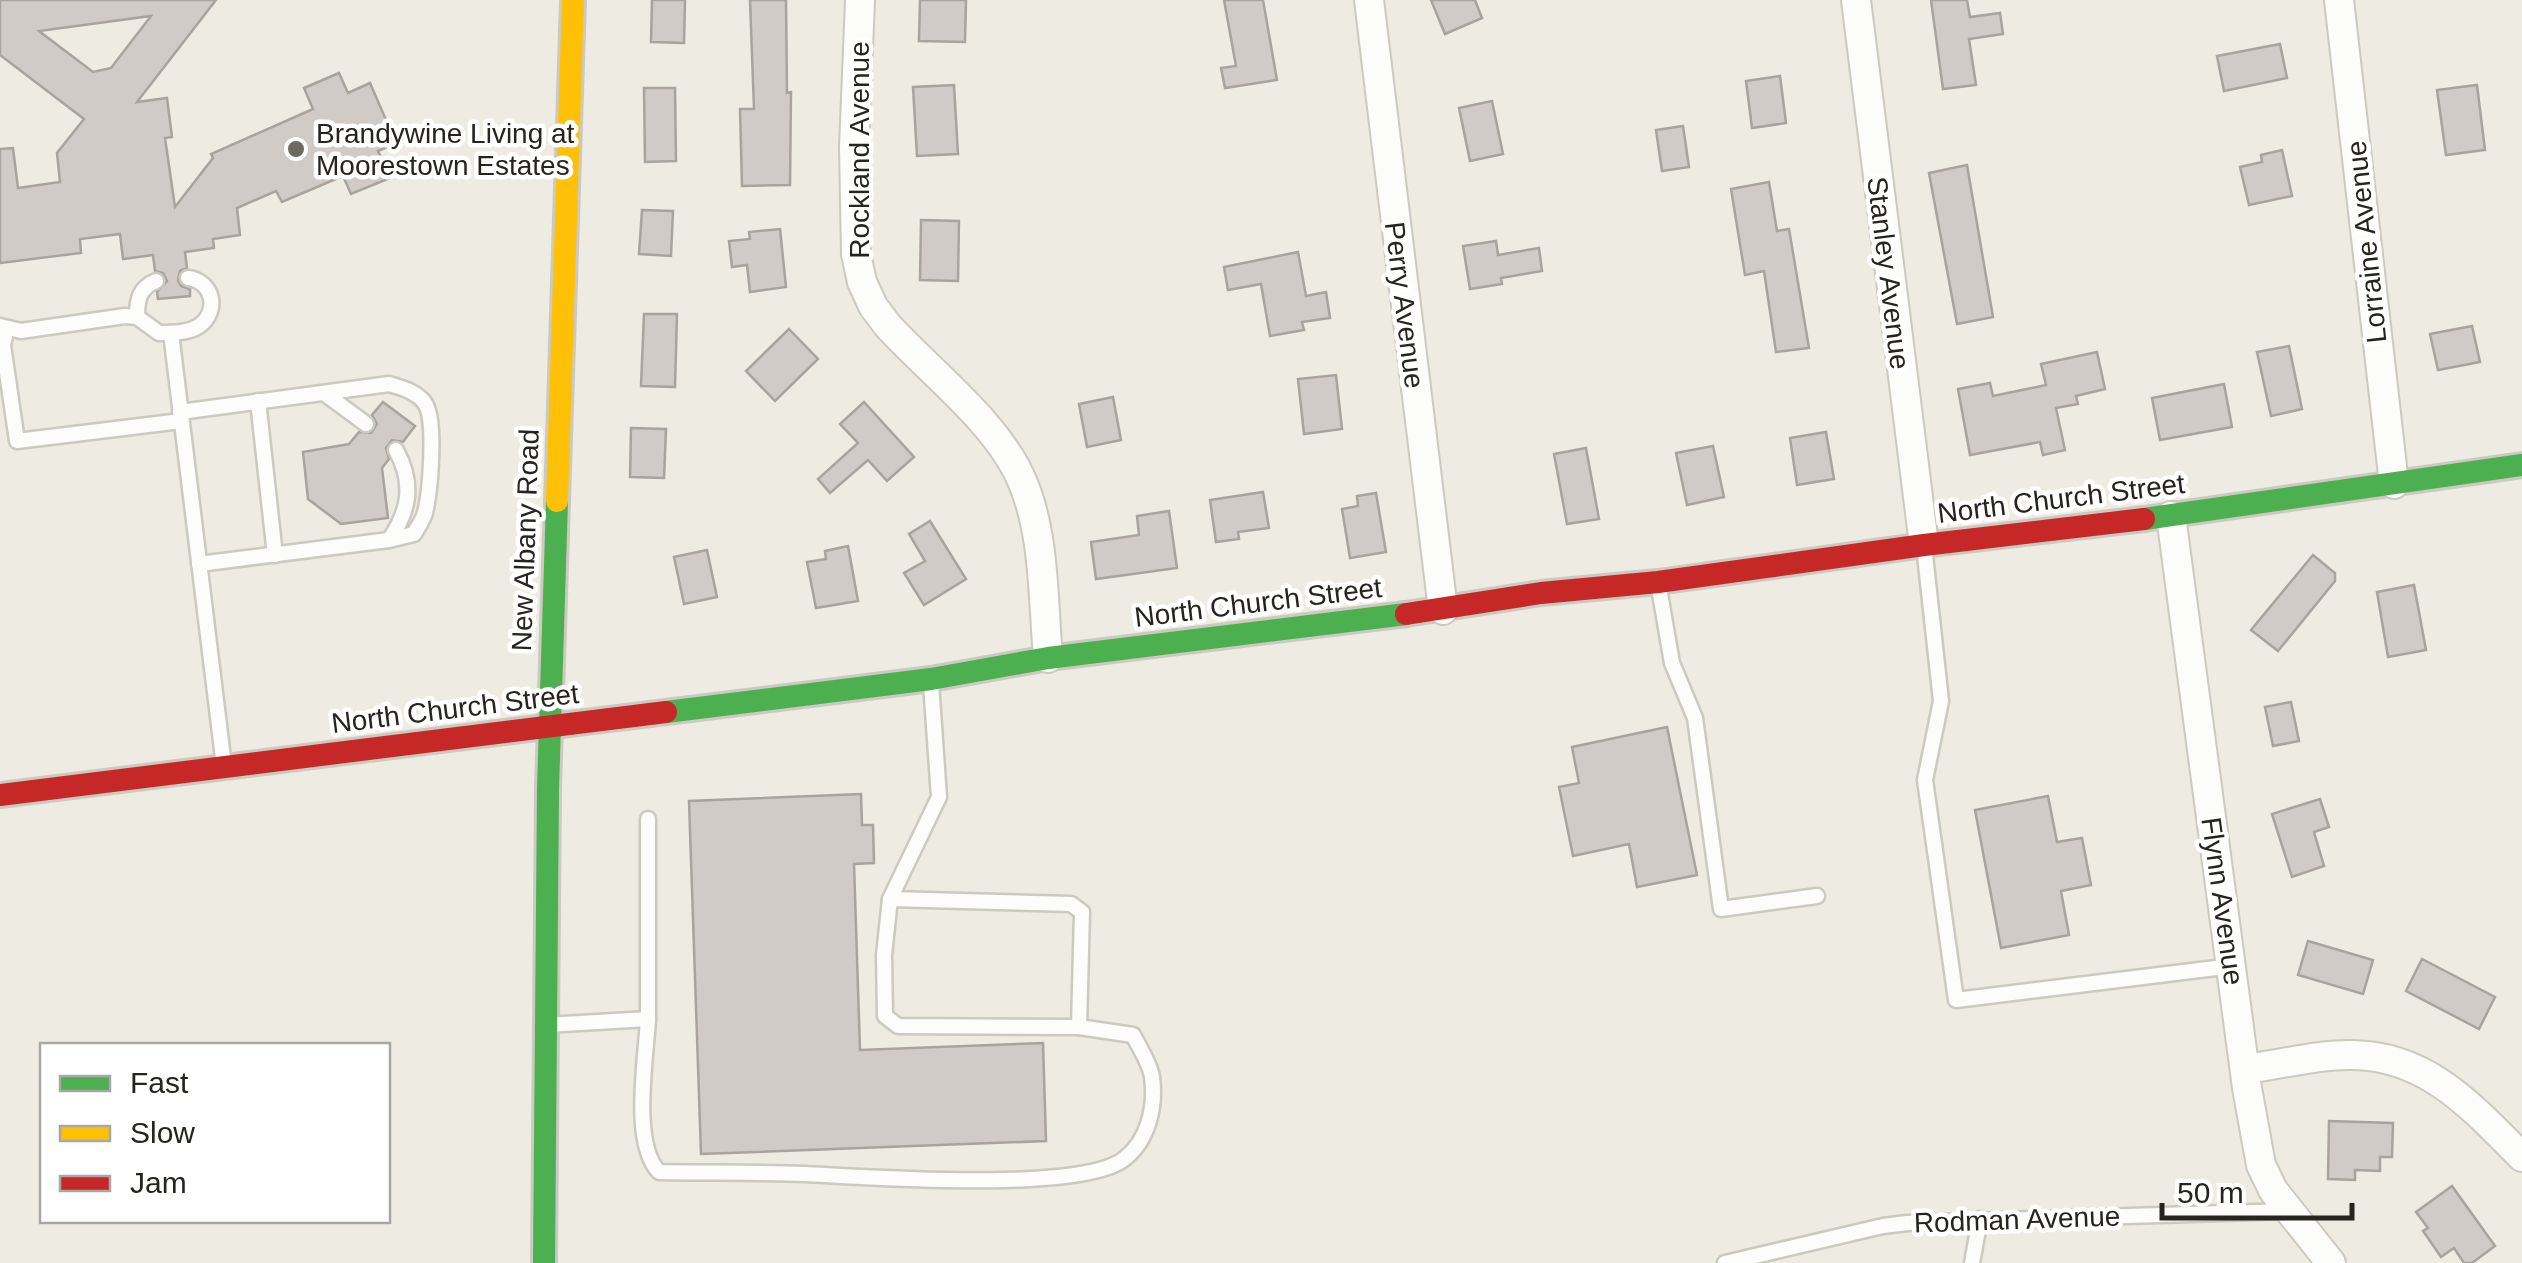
<svg xmlns="http://www.w3.org/2000/svg" width="2522" height="1263" font-family="Arial,sans-serif">
  <style>
    .building { fill: #d0cbc7; stroke: #a8a39e; stroke-width: 2.5; fill-rule: evenodd }
    .lines { fill: none; stroke-linecap: round; stroke-linejoin: round }
    .lane-casing { stroke: #ccc9c1; stroke-width: 19 }
    .street-casing { stroke: #ccc9c1; stroke-width: 32 }
    .fast-casing { stroke: #ccc9c1; stroke-width: 28 }
    .slow-casing { stroke: #ccc9c1; stroke-width: 28 }
    .jam-casing { stroke: #ccc9c1; stroke-width: 28 }
    .lane { stroke: #fcfcfb; stroke-width: 14 }
    .street { stroke: #fcfcfb; stroke-width: 28 }
    .fast { stroke: #4caf50; stroke-width: 22 }
    .slow { stroke: #ffc107; stroke-width: 22 }
    .jam { stroke: #c62828; stroke-width: 22 }
    .poi-dot { fill: #6c6a63; stroke: #fff; stroke-width: 4 }
    .labels { text-anchor: middle; stroke-width: 9; stroke-linejoin: round; paint-order: stroke }
    .poi-label { font-size: 28px; fill: #26241e; stroke: #fff; text-anchor: start }
    .street-label { font-size: 28px; fill: #26241e; stroke: #fff }
  </style>
  <rect width="100%" height="100%" fill="#eeebe2"/>
  <!-- building -->
  <g class="building">
    <path d="M0 0H216L137 102 167 98 172 137 165 138 175 207 213 158 211 154 313 109 304 88 339 73 348 93 370 83 396 143 378 151 390 178 351 194 343 176 282 202 276 191 237 208 240 235 213 239 214 248 185 252 187 268 180 271 178 280 181 286 190 289V296L158 299 157 292 167 281 163 273 155 271 153 255 123 259 120 234 80 239 81 253 0 263V149L13 148 18 188 60 182 57 153 84 119 0 55ZM151 16 111 68 93 72 39 31Z"/>
    <path d="M652 0H685L684 43 651 42Z"/>
    <path d="M750 0H786L787 93 791 92 790 185 742 186 740 109H754Z"/>
    <path d="M920 0H966L965 42 919 41Z"/>
    <path d="M1224 0H1263L1277 80 1225 88 1221 68 1236 66Z"/>
    <path d="M1431 0H1475L1482 18 1445 34Z"/>
    <path d="M1931 0H1967L1970 17 2000 13 2003 34 1969 39 1976 85 1943 89Z"/>
    <path d="M2280 44 2287 78 2224 91 2217 56Z"/>
    <path d="M1780 76 1786 123 1752 128 1746 81Z"/>
    <path d="M954 85 958 154 917 156 913 87Z"/>
    <path d="M2477 85 2485 150 2446 155 2437 90Z"/>
    <path d="M644 88H675L676 161 645 162Z"/>
    <path d="M1492 101 1503 154 1470 161 1459 108Z"/>
    <path d="M1683 126 1689 167 1662 171 1656 130Z"/>
    <path d="M2282 150 2292 196 2249 205 2240 167 2262 162 2261 155Z"/>
    <path d="M1967 165 1993 317 1957 324 1929 173Z"/>
    <path d="M1769 182 1777 231 1789 229 1809 348 1776 352 1764 271 1745 275 1731 189Z"/>
    <path d="M642 210 673 211 671 256 639 254Z"/>
    <path d="M921 220 959 221 958 281 920 280Z"/>
    <path d="M780 229 786 287 750 292 747 265 732 267 729 241 750 239 749 232Z"/>
    <path d="M1496 241 1498 255 1539 248 1542 271 1501 278 1502 284 1470 289 1463 246Z"/>
    <path d="M1298 252 1306 296 1326 292 1330 318 1302 322 1304 330 1270 336 1261 284 1228 290 1224 267Z"/>
    <path d="M644 314H677L675 387 641 386Z"/>
    <path d="M2472 326 2480 362 2438 370 2430 334Z"/>
    <path d="M789 329 818 359 775 401 746 371Z"/>
    <path d="M2289 346 2302 409 2271 416 2257 352Z"/>
    <path d="M2097 352 2105 389 2076 396 2078 404 2056 408 2065 450 2043 455 2040 442 1970 455 1958 389 1990 383 1993 396 2046 385 2041 364Z"/>
    <path d="M1336 375 1342 429 1304 434 1298 379Z"/>
    <path d="M2224 384 2232 427 2160 440 2152 398Z"/>
    <path d="M1113 397 1121 440 1087 447 1079 404Z"/>
    <path d="M383 402 415 426 403 442 392 440 386 448 389 459 382 468 388 518 341 524 308 499 303 452 349 444 359 432 371 433 377 424 372 415Z"/>
    <path d="M864 402 914 457 887 481 868 460 830 493 818 479 858 443 840 424Z"/>
    <path d="M631 428 666 429 664 478 630 477Z"/>
    <path d="M1826 432 1834 479 1797 485 1790 438Z"/>
    <path d="M1713 446 1724 497 1687 505 1676 453Z"/>
    <path d="M1586 448 1599 519 1567 524 1554 454Z"/>
    <path d="M1263 492 1269 528 1238 532 1239 539 1216 542 1210 500Z"/>
    <path d="M1376 493 1386 552 1350 558 1342 509 1358 506 1357 496Z"/>
    <path d="M1169 511 1177 568 1096 579 1091 542 1139 535 1137 516Z"/>
    <path d="M930 521 966 579 924 605 904 573 925 561 909 534Z"/>
    <path d="M848 546 858 601 816 608 807 562 826 559 825 551Z"/>
    <path d="M707 550 717 597 684 604 674 557Z"/>
    <path d="M2313 555 2335 573V581L2278 651 2251 630Z"/>
    <path d="M2414 585 2426 650 2388 657 2377 592Z"/>
    <path d="M2291 702 2299 741 2273 746 2265 707Z"/>
    <path d="M1667 727 1697 875 1637 887 1629 844 1573 856 1559 787 1579 783 1572 747Z"/>
    <path d="M861 794 862 825H873L874 863 854 864 860 1050 1043 1043 1046 1141 701 1154 689 801Z"/>
    <path d="M2048 796 2057 842 2082 838 2091 885 2061 891 2069 935 2001 948 1975 810Z"/>
    <path d="M2320 799 2329 827 2314 832 2324 866 2292 877 2272 814Z"/>
    <path d="M2308 941 2373 960 2363 994 2298 975Z"/>
    <path d="M2422 959 2495 997 2479 1029 2406 991Z"/>
    <path d="M2329 1121 2393 1123 2392 1157H2380V1171L2355 1170V1180L2328 1179Z"/>
    <path d="M2452 1186 2495 1246 2472 1263H2464L2454 1248 2441 1257 2423 1231 2428 1228 2416 1212Z"/>
  </g>
  <g class="lines">
    <defs>
      <g id="lane">
        <path d="M137 317C137 300 139 288 156 281"/>
        <path d="M0 326 21 331 125 316 137 317 159 333C172 333 188 333 199 326 220 311 213 281 188 278"/>
        <path d="M7 328 3 345 17 441 181 421"/>
        <path d="M171 333 224 766"/>
        <path d="M324 393 366 424"/>
        <path d="M258 401 275 555"/>
        <path d="M180 412 389 384C402 388 415 391 424 402 437 417 430 492 425 513 423 520 418 527 414 534L389 540 199 564"/>
        <path d="M389 540C410 510 414 483 396 450"/>
        <path d="M1924 546 1941 701 1925 780 1956 1000 2232 966"/>
        <path d="M1658 582 1672 663 1695 718 1721 909 1817 896"/>
        <path d="M890 899 1071 904 1082 912 1079 1027"/>
        <path d="M648 1019V819"/>
        <path d="M546 1025 648 1019C646 1059 631 1143 659 1172 708 1173 757 1172 805 1174 867 1177 1081 1193 1124 1159 1148 1141 1156 1107 1152 1077 1150 1063 1139 1047 1133 1035L1079 1027 898 1026 885 1016 884 955 890 899 939 797 931 683"/>
        <path d="M1725 1263 1883 1226 1907 1223 2288 1211"/>
        <path d="M1972 1263 1980 1219"/>
      </g>
      <g id="street">
        <path d="M860 0 854 147 856 254 862 282 873 306 888 326C931 373 999 424 1023 483 1045 536 1043 601 1048 658"/>
        <path d="M1369 0 1443 610"/>
        <path d="M1856 0 1924 545"/>
        <path d="M2339 0 2394 484"/>
        <path d="M2171 516 2247 1088 2261 1165 2273 1190 2331 1263"/>
        <path d="M2245 1069C2280 1065 2318 1054 2353 1055 2428 1056 2473 1108 2522 1157"/>
      </g>
      <g id="fast">
        <path d="M2144 519 2522 465"/>
        <path d="M666 712 931 679 1048 658 1406 614"/>
        <path d="M544 1263 548 789 557 501"/>
      </g>
      <path id="slow" d="M557 501 573 0"/>
      <g id="jam">
        <path d="M1406 614 1541 593 1658 582 1924 545 2144 519"/>
        <path d="M0 795 666 712"/>
      </g>
    </defs>
    <!-- lane casing -->
    <use href="#lane" class="lane-casing"/>
    <!-- street casing -->
    <use href="#street" class="street-casing"/>
    <!-- fast casing -->
    <use href="#fast" class="fast-casing"/>
    <!-- slow casing -->
    <use href="#slow" class="slow-casing"/>
    <!-- jam casing -->
    <use href="#jam" class="jam-casing"/>
    <!-- lane -->
    <use href="#lane" class="lane"/>
    <!-- street -->
    <use href="#street" class="street"/>
    <!-- fast -->
    <use href="#fast" class="fast"/>
    <!-- slow -->
    <use href="#slow" class="slow"/>
    <!-- jam -->
    <use href="#jam" class="jam"/>
  </g>
  <!-- markers -->
  <circle class="poi-dot" cx="296" cy="149" r="10"/>
  <g class="labels">
    <!-- poi labels -->
    <g class="poi-label">
      <text x="316" y="143">Brandywine Living at<tspan x="316" dy="32">Moorestown Estates</tspan></text>
    </g>
    <!-- street labels -->
    <g class="street-label">
      <text transform="translate(859 150) rotate(-90)" y="10">Rockland Avenue</text>
      <text transform="translate(2366 242) rotate(-96)" y="10">Lorraine Avenue</text>
      <text transform="translate(1889 273) rotate(83)" y="10">Stanley Avenue</text>
      <text transform="translate(1405 305) rotate(83)" y="10">Perry Avenue</text>
      <text transform="translate(2061 498) rotate(-7)" y="10">North Church Street</text>
      <text transform="translate(525 540) rotate(-88)" y="10">New Albany Road</text>
      <text transform="translate(1258 602) rotate(-7)" y="10">North Church Street</text>
      <text transform="translate(455 708) rotate(-7)" y="10">North Church Street</text>
      <text transform="translate(2223 901) rotate(82)" y="10">Flynn Avenue</text>
      <text transform="translate(2017 1219) rotate(-2)" y="10">Rodman Avenue</text>
    </g>
  </g>
  <!-- legend -->
  <rect x="40" y="1043" width="350" height="180" fill="#ffffff" stroke="#a8a7a5" stroke-width="2.5"/>
  <rect x="60" y="1076" width="50" height="15" fill="#4caf50" stroke="#a8a7a5" stroke-width="2.5"/>
  <text x="130" y="1093" font-size="30" fill="#26241e">Fast</text>
  <rect x="60" y="1126" width="50" height="15" fill="#ffc107" stroke="#a8a7a5" stroke-width="2.5"/>
  <text x="130" y="1143" font-size="30" fill="#26241e">Slow</text>
  <rect x="60" y="1176" width="50" height="15" fill="#c62828" stroke="#a8a7a5" stroke-width="2.5"/>
  <text x="130" y="1193" font-size="30" fill="#26241e">Jam</text>
  <!-- scale -->
  <path d="M2162 1203v15h190v-15" fill="none" stroke="#26241e" stroke-width="5"/>
  <text x="2177" y="1203" font-size="30" fill="#26241e" stroke="#ffffff" stroke-width="8" paint-order="stroke">50 m</text>
</svg>
